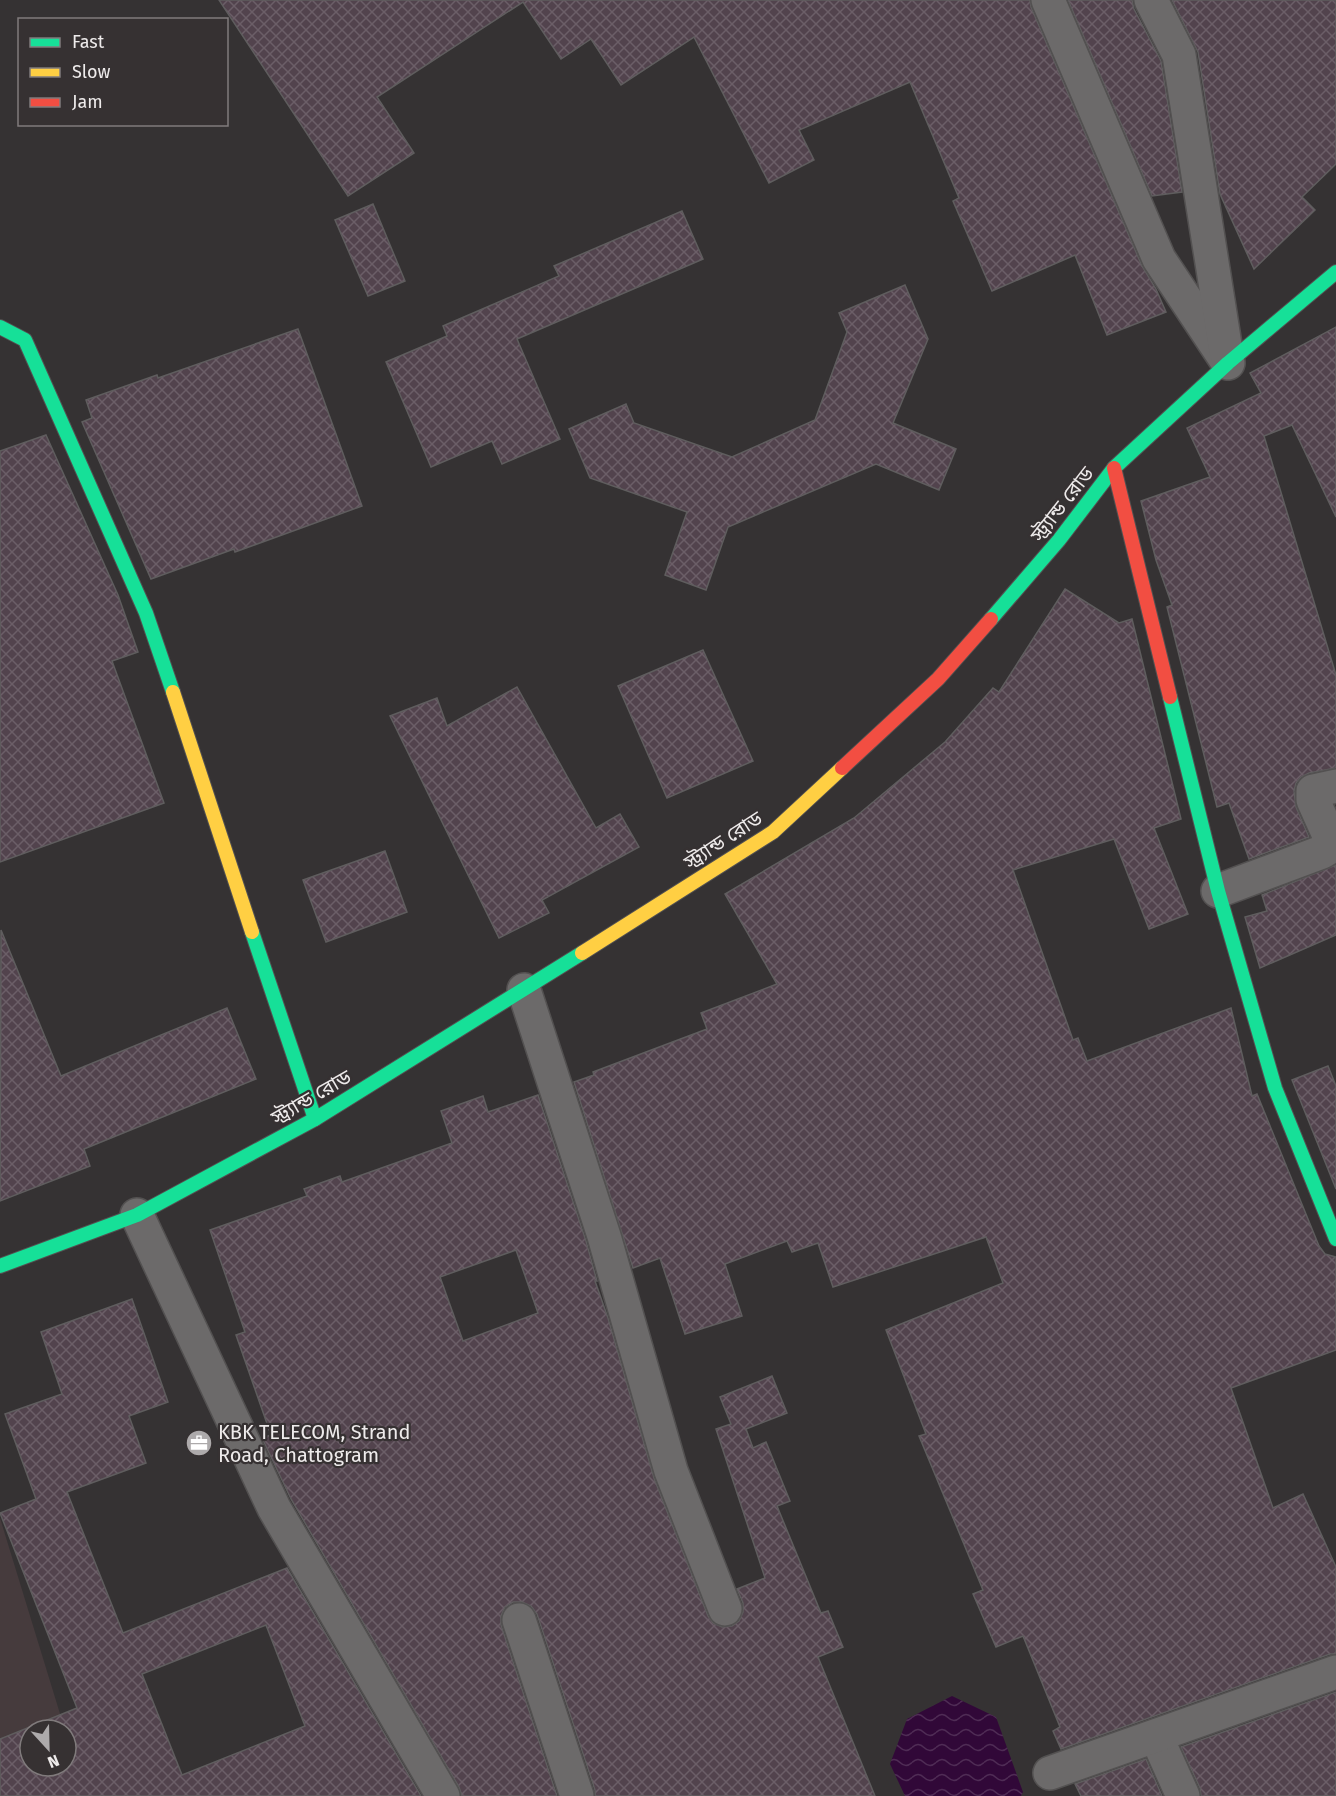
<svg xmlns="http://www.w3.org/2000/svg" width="1336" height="1796" font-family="'Fira Sans','Noto Sans Bengali',sans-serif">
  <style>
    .built { fill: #463b3d }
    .water { fill: url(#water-waves) }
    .building { fill: url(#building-cross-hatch); stroke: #5f5d5e; stroke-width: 1.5; fill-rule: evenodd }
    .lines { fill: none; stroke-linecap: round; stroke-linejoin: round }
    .street-casing { stroke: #535151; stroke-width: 36 }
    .fast-casing { stroke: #535151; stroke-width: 16 }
    .slow-casing { stroke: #535151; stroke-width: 16 }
    .jam-casing { stroke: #535151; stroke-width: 16 }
    .street { stroke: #6c6a6a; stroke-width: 33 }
    .fast { stroke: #16e098; stroke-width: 14 }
    .slow { stroke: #ffcf43; stroke-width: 14 }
    .jam { stroke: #f24e42; stroke-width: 14 }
    .labels { text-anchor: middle; stroke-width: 4.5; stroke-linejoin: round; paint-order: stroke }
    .street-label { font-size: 20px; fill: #eeebeb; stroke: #363132 }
    .poi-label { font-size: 20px; fill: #eeebeb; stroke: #363132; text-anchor: start }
  </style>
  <defs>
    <pattern id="water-waves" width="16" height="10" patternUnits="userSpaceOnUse" patternTransform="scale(1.5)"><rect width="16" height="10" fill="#310838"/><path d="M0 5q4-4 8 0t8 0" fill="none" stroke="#4f2c55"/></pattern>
    <pattern id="building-cross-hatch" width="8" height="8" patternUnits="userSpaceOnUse" patternTransform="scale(1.5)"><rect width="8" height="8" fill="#52434d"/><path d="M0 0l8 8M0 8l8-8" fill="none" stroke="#6b5e67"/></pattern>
  </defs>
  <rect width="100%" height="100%" fill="#353233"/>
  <!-- built -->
  <path class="built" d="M0 1518 65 1730H30V1766H66L86 1796H0Z"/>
  <!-- water -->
  <path class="water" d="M952 1696 996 1717 1023 1792 1021 1796H905L890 1764 907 1719Z"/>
  <!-- building -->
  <g class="building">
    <path d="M219 0H1030L1031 7 1142 266 1156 289 1166 312 1107 335 1075 255 992 291 953 201 959 198 910 82 799 130 814 160 769 183 694 37 621 85 591 39 561 59 523 2 377 97 414 153 348 196Z"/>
    <path d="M1068 0H1132L1134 9 1161 61 1182 192 1152 196Z"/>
    <path d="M1172 0H1336V164L1302 197 1315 210 1254 269 1220 194 1198 52Z"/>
    <path d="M373 204 405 281 368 296 335 220Z"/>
    <path d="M682 211 703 259 517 339 560 439 502 464 492 441 431 467 386 362 447 336 443 326 559 276 554 266Z"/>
    <path d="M905 285 928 339 893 423 956 449 939 490 876 464 728 527 706 590 665 575 687 512 590 478 569 429 626 404 634 423 732 457 815 420 847 332 839 313Z"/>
    <path d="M1336 327V517L1292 425 1264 436 1336 675V768L1309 773 1301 777 1296 783 1294 791 1296 807 1309 837 1249 859 1229 803 1217 807 1167 607 1172 605 1156 560 1141 501 1210 477 1187 428 1261 393 1250 373Z"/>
    <path d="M298 329 362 506 235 552 234 549 151 579 82 422 92 418 86 400 157 375 158 378Z"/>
    <path d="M46 435 118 595 138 652 112 661 164 803 0 862V451Z"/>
    <path d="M1065 589 1119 623 1132 619 1181 819 1154 828 1188 914 1149 929 1114 839 1013 870 1073 1040 1078 1038 1087 1061 1231 1008 1252 1096 1257 1094 1319 1246 1325 1254 1336 1257V1350L1231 1388 1273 1508 1303 1494 1336 1567V1654H1330L1061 1749 1053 1731 1060 1727 1023 1636 996 1647 973 1594 983 1590 919 1436 926 1434 886 1330 1003 1283 986 1237 833 1287 818 1243 792 1252 787 1241 725 1264 742 1316 685 1334 660 1258 633 1268 574 1082 594 1075 593 1072 707 1029 701 1013 777 984 725 894 854 818 945 742 993 688 999 692Z"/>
    <path d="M703 650 753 761 667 798 618 686Z"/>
    <path d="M517 687 596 828 620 814 639 847 542 900 549 913 499 938 390 716 437 698 447 726Z"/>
    <path d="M385 851 407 912 326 942 303 880Z"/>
    <path d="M1336 865V935L1260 968 1245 917 1267 911 1262 895Z"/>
    <path d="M1 930 61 1076 227 1008 256 1079 84 1149 90 1166 0 1201Z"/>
    <path d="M1328 1066 1336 1086V1189L1292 1080Z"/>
    <path d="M538 1095 586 1241 597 1281H595L608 1318 654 1478 708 1616 713 1623 722 1627 732 1626 739 1621 743 1612V1603L737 1589 765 1578 716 1429 731 1424 720 1397 772 1376 787 1413 746 1429 753 1448 766 1442 790 1501 777 1506 821 1613 828 1611 843 1647 818 1657 875 1796H595V1790L537 1614 531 1606 522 1602H513L505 1607 501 1616V1625L557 1796H462L459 1787 291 1499 262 1438 271 1435 236 1335 245 1332 210 1230 307 1196 304 1189 340 1176 342 1182 452 1143 441 1111 483 1096 488 1112ZM516 1250 538 1313 463 1341 440 1277Z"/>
    <path d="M132 1299 168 1402 129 1416 146 1463 67 1492 123 1633 287 1568 421 1796H0V1739L77 1708 0 1513 36 1499 5 1414 62 1394 41 1332ZM266 1625 305 1726 182 1775 142 1674ZM30 1730H66V1766H30Z"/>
    <path d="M1336 1692V1796H1201L1200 1788 1181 1747Z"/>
    <path d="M1146 1759 1162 1796H1081L1075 1784Z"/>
  </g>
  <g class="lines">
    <defs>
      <g id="street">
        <path d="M1048 0 1159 259 1228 363"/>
        <path d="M1151 0 1179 55 1226 351"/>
        <path d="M1218 891 1322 852 1330 847 1331 840 1313 800V791L1336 786"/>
        <path d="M524 990 604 1236 671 1471 725 1609"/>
        <path d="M137 1215 274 1508 443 1796"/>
        <path d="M519 1620 577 1796"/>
        <path d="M1156 1736 1183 1796"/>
        <path d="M1050 1773 1336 1672"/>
      </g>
      <g id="fast">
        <path d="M0 327 25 340 146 613 173 692"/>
        <path d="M991 619 1059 540 1114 468 1228 363 1336 272"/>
        <path d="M1170 697 1218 891 1275 1088 1336 1239"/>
        <path d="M252 932 315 1119"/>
        <path d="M0 1266 137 1215 315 1119 582 953"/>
      </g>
      <g id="slow">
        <path d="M173 692 252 932"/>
        <path d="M582 953 773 832 842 768"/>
      </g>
      <g id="jam">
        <path d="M1114 468 1170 697"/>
        <path d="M842 768 938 679 991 619"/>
      </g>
    </defs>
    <!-- street casing -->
    <use href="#street" class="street-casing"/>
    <!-- fast casing -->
    <use href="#fast" class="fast-casing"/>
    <!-- slow casing -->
    <use href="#slow" class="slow-casing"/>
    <!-- jam casing -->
    <use href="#jam" class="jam-casing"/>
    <!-- street -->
    <use href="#street" class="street"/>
    <!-- fast -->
    <use href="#fast" class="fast"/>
    <!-- slow -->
    <use href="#slow" class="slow"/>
    <!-- jam -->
    <use href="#jam" class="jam"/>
  </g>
  <!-- icons -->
  <defs>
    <symbol id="office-disc" viewBox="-11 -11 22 22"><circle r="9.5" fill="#adaaab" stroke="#363132"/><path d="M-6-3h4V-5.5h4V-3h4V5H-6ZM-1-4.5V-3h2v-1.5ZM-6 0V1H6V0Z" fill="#fff"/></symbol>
  </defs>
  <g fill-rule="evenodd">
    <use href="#office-disc" x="184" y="1428" width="30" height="30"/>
  </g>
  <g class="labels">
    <!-- street labels -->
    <g class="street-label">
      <text transform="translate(1062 504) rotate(-52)" y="7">স্ট্র্যান্ড রোড</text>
      <text transform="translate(723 840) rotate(-33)" y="7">স্ট্র্যান্ড রোড</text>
      <text transform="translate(311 1097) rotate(-30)" y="7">স্ট্র্যান্ড রোড</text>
    </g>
    <!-- poi labels -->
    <g class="poi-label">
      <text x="218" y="1439">KBK TELECOM, Strand<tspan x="218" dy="23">Road, Chattogram</tspan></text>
    </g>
  </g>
  <!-- legend -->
  <rect x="18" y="18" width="210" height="108" fill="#363132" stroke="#807b7c" stroke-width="1.5"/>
  <rect x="30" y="38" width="30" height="9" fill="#16e098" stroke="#807b7c" stroke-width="1.5"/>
  <text x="72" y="48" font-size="18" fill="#eeebeb">Fast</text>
  <rect x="30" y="68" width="30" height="9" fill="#ffcf43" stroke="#807b7c" stroke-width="1.5"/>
  <text x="72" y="78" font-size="18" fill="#eeebeb">Slow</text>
  <rect x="30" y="98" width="30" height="9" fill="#f24e42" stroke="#807b7c" stroke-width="1.5"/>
  <text x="72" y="108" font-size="18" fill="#eeebeb">Jam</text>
  <!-- north arrow -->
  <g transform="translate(48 1748) rotate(158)"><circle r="28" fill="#363132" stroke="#807b7c" stroke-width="1.5"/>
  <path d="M0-4.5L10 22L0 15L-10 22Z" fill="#adaaab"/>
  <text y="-9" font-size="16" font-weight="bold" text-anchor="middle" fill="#eeebeb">N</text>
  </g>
</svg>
